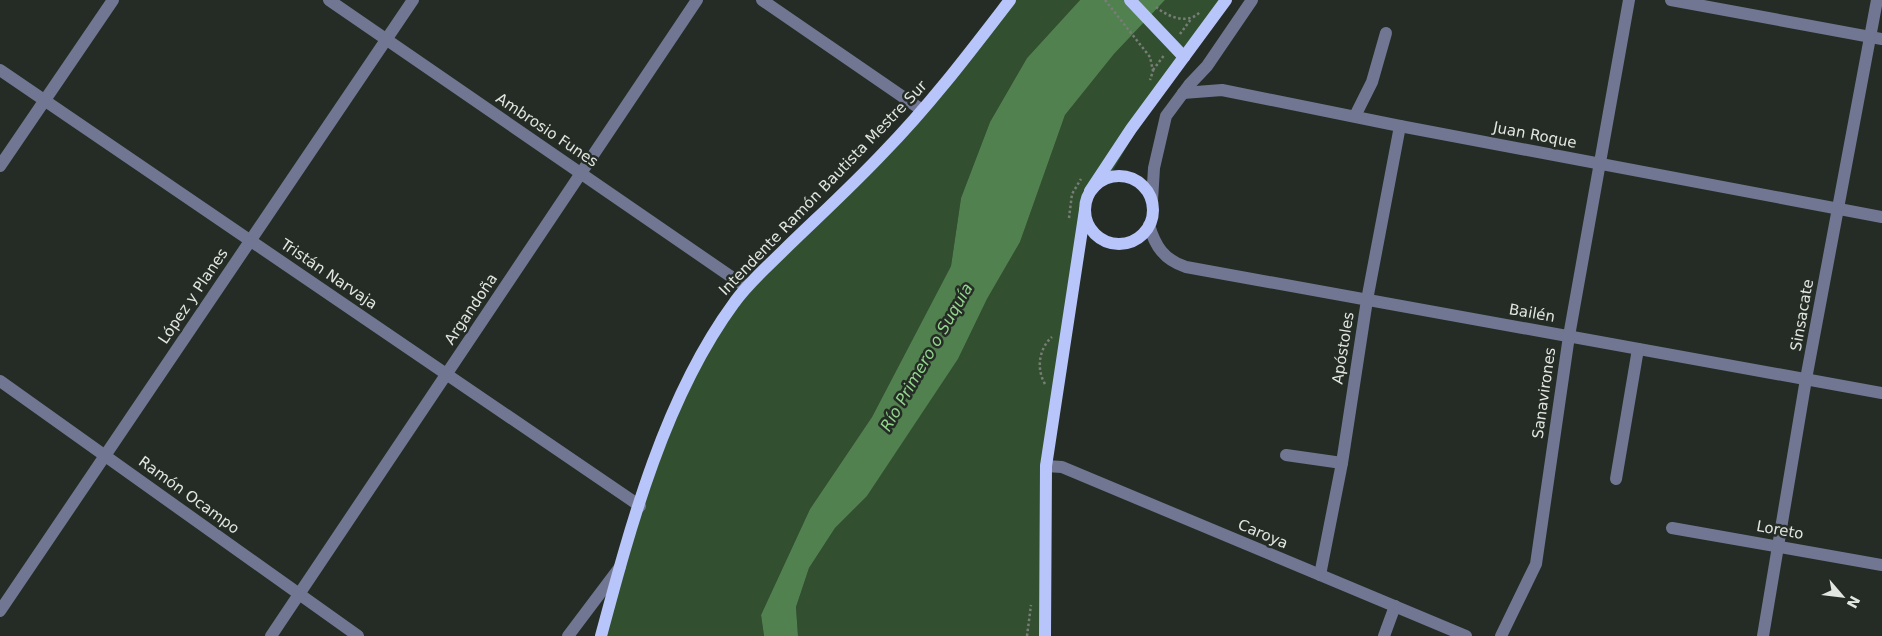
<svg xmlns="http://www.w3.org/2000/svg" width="1882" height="636" font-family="'DejaVu Sans',sans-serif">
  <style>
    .green { fill: #325030 }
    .water { fill: #51814e }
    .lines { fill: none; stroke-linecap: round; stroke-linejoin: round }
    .path { stroke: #787d77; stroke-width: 2.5; stroke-dasharray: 2.5 2.5; stroke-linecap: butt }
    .minor { stroke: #717792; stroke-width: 12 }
    .major { stroke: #b8c5fb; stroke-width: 12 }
    .labels { text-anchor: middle; stroke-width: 5; stroke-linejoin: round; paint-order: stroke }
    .street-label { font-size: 15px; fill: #e2e6e1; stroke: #252c25 }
    .water-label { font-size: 16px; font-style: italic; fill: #92d68d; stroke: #252c25 }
  </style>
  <rect width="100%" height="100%" fill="#252c25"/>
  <!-- green -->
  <g class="green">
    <path d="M1010 0H1080L1027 58 990 122 961 198 951 266 872 417 810 509 761 615 764 636H601L656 456 722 320 884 152Z"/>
    <path d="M1165 0H1226L1130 141 1105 184H1097L1085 210 1046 466 1045 636H798L796 607 809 568 835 528 867 496 958 359 987 299 1020 242 1065 115 1114 54Z"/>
  </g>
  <!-- water -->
  <path class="water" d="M1080 0H1165L1114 54 1065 115 1020 242 987 299 958 359 867 496 835 528 809 568 796 607 798 636H764L761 615 810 509 872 417 951 266 961 198 990 122 1027 58Z"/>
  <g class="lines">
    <!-- path -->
    <g class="path">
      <path d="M1105 0 1150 57 1153 71 1150 80"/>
      <path d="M1156 7C1168 17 1188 25 1200 12"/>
      <path d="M1180 34 1191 19"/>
      <path d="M1153 70 1165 54"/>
      <path d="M1069 218 1072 194 1081 179"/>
      <path d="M1045 384C1036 369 1039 348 1052 337"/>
      <path d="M1027 636 1031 605"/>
    </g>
    <!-- minor -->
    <g class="minor">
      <path d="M329 0 746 287"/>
      <path d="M762 0 922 110"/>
      <path d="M1671 0 1882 39"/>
      <path d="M0 70 640 506"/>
      <path d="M1183 93 1222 90 1400 126 1882 217"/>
      <path d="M1355 116 1372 82 1386 33"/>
      <path d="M0 166 113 0"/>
      <path d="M1152 201 1154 168 1166 116 1189 85 1207 66 1252 0"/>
      <path d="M1149 225C1155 246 1164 260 1186 267L1882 393"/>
      <path d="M0 381 358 636"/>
      <path d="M1286 455 1342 463"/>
      <path d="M1046 466 1062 467 1466 636"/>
      <path d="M1616 479 1638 349"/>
      <path d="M1672 528 1882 565"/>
      <path d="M1320 575 1342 463 1367 300 1400 126"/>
      <path d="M0 611 413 0"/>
      <path d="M271 636 697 0"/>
      <path d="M568 636 620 567"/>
      <path d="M1384 636 1395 606"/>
      <path d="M1501 636 1536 564 1569 336 1629 0"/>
      <path d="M1763 636 1806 379 1877 0"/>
    </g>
    <!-- major -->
    <g class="major">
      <path d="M1130 0 1184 57"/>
      <circle cx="1119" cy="210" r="34"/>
      <path d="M1090 191 1131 129 1226 0"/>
      <path d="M601 636C631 524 665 397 734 303 748 283 767 267 784 250 818 217 852 186 884 152 930 105 970 52 1010 0"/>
      <path d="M1045 636 1046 466 1085 210"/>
    </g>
  </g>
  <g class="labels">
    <!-- street labels -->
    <g class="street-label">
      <text transform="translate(547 130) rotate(34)" y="5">Ambrosio Funes</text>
      <text transform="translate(1535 135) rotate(11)" y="5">Juan Roque</text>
      <text transform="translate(823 188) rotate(-46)" y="5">Intendente Ramón Bautista Mestre Sur</text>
      <text transform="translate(329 274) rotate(34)" y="5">Tristán Narvaja</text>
      <text transform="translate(193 296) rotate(-56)" y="5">López y Planes</text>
      <text transform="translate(471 309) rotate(-56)" y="5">Argandoña</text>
      <text transform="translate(1532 313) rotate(10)" y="5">Bailén</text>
      <text transform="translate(1802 315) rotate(-80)" y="5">Sinsacate</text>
      <text transform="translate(1343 348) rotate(-81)" y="5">Apóstoles</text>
      <text transform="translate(1544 393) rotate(-82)" y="5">Sanavirones</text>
      <text transform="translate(189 495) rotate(36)" y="5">Ramón Ocampo</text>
      <text transform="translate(1780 530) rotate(10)" y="5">Loreto</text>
      <text transform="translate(1263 534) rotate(23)" y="5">Caroya</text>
    </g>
    <!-- water labels -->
    <g class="water-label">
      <text transform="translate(926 357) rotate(-60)" y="6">Río Primero o Suquía</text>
    </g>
  </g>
  <!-- north arrow -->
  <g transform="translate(1842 596) rotate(118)" stroke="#252c25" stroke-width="4" paint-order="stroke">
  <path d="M0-4L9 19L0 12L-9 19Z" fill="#e2e6e1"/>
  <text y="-8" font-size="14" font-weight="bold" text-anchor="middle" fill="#e2e6e1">N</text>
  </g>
</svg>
